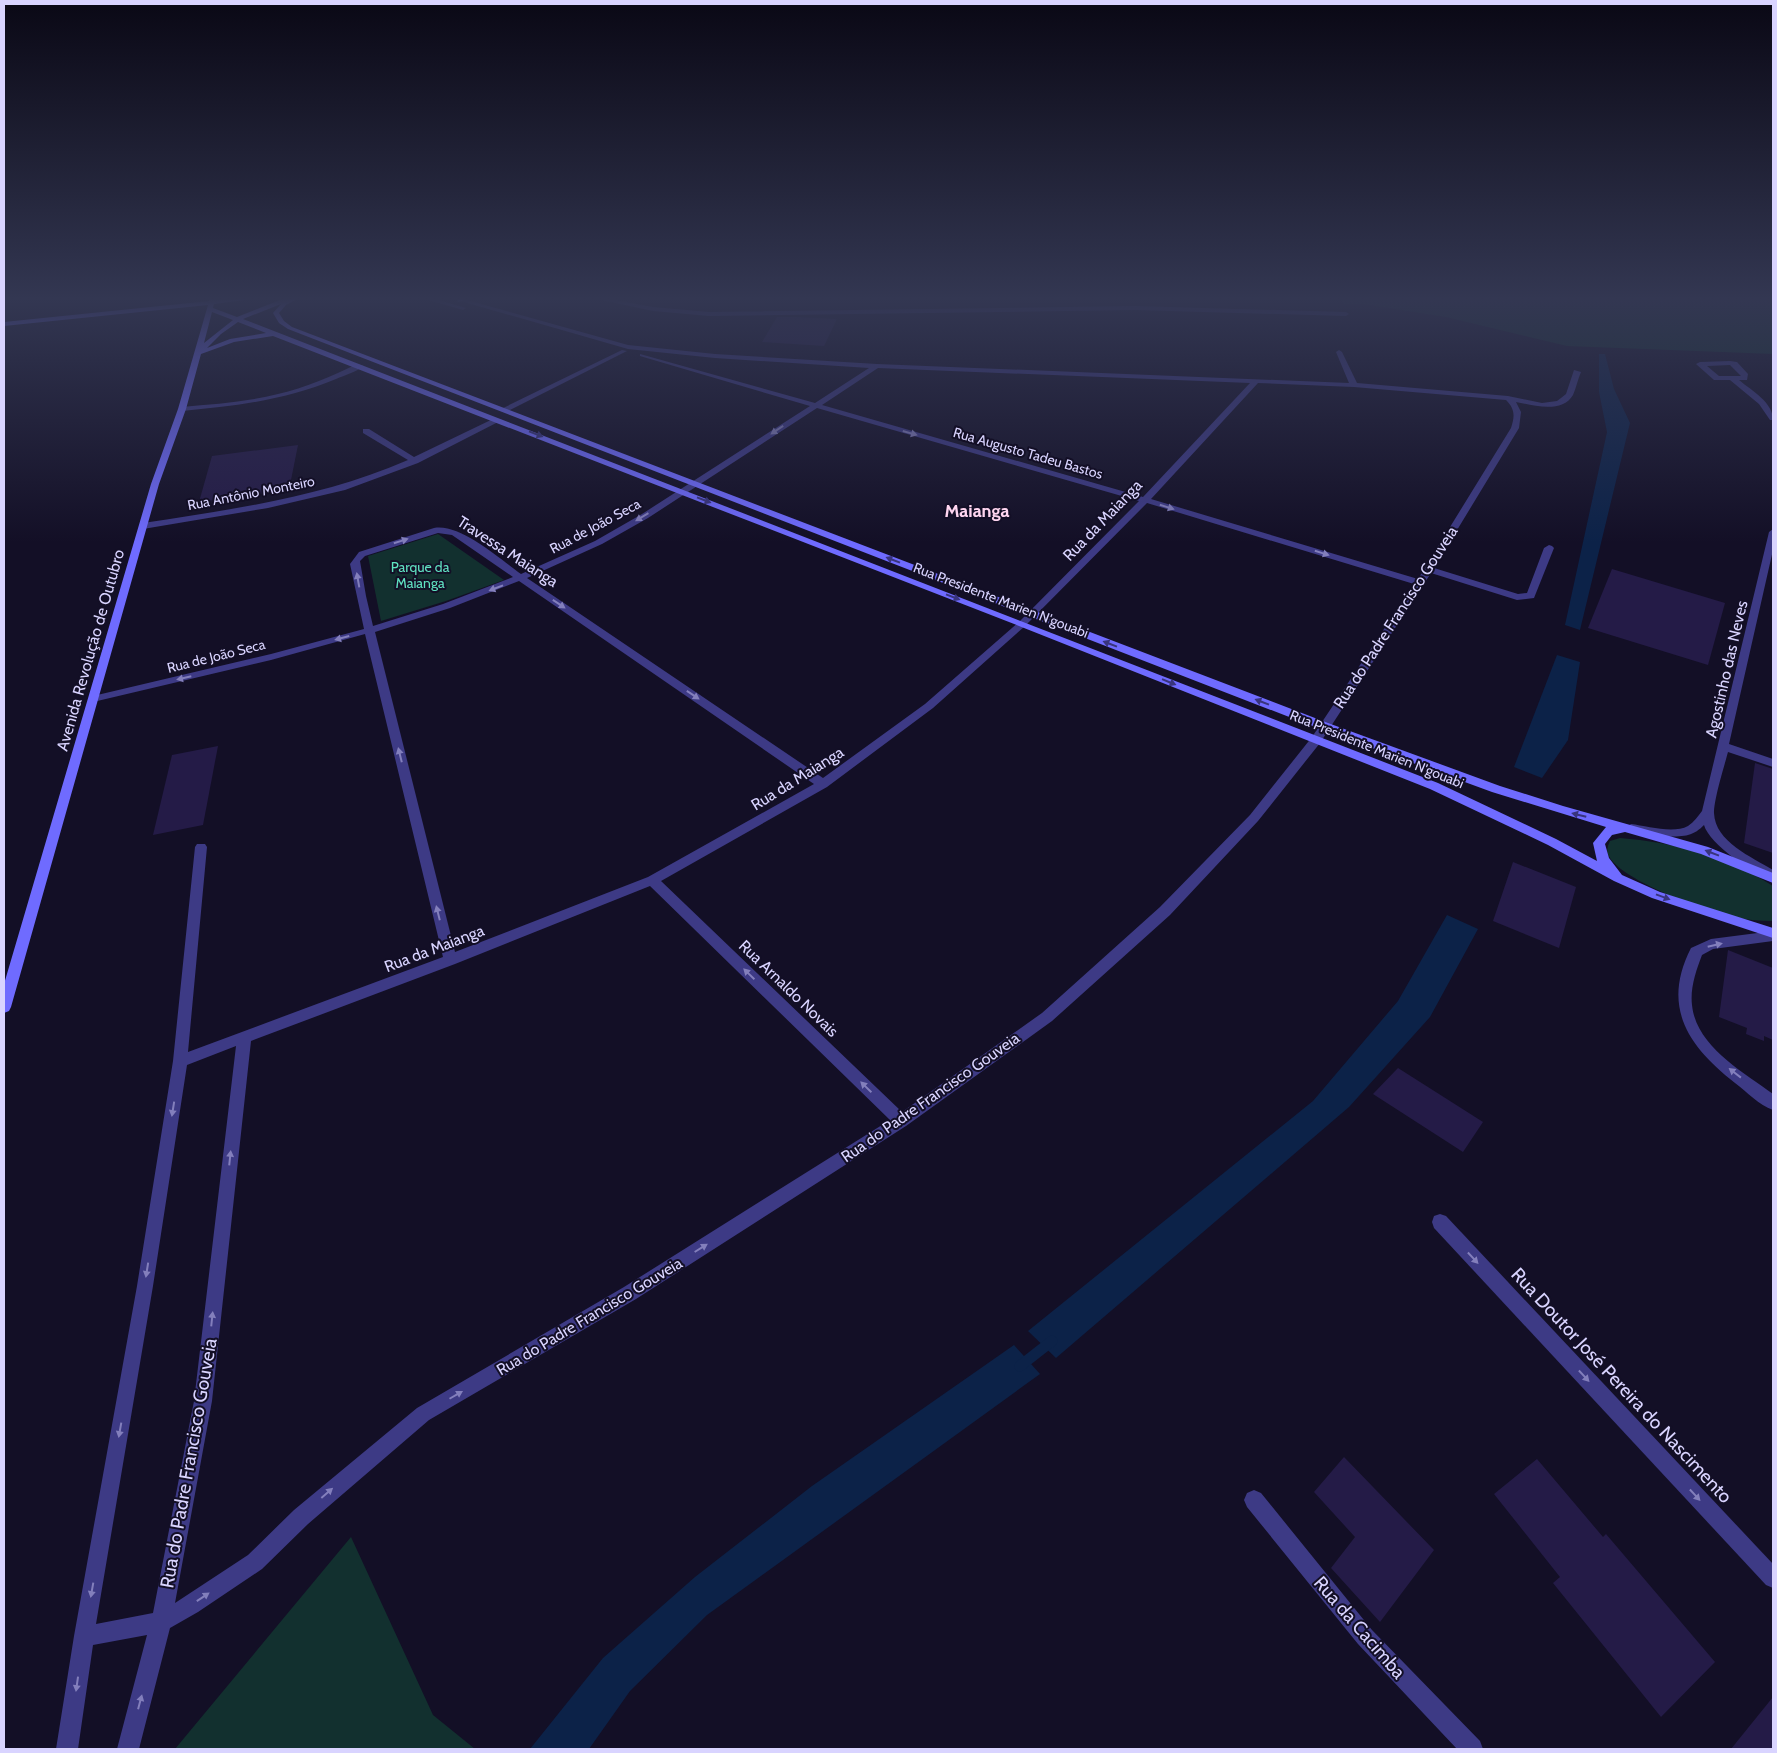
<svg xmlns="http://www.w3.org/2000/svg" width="1777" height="1753" font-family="Cabin,sans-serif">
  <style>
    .green { fill: #12302f }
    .water { fill: #0c2248 }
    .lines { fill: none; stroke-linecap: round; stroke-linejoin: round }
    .stream { stroke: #0c2248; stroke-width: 11 }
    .building { fill: #241b47 }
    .street { fill: #3d3a85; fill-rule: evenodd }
    .secondary { fill: #6f6bff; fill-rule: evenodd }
    .oneway { fill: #837fbc }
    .oneway2 { fill: #38347d }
    .labels { text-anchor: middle; stroke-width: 4; stroke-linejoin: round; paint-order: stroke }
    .far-street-label { font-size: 14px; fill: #d9d4ff; stroke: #130f26 }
    .far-park-label { font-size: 14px; fill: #5fe0c0; stroke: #130f26 }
    .street-label { font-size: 16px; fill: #d9d4ff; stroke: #130f26 }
    .far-district-label { font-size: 18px; font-weight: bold; fill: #ffd6f0; stroke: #130f26 }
    .near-street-label { font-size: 19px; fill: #d9d4ff; stroke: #130f26 }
  </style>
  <rect width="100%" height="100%" fill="#130f26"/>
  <!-- green -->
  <g class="green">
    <path d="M1340 298H1773V354L1567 346 1446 317 1363 304H1344Z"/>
    <path d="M438 534 504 580 446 601 381 621 368 556Z"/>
    <path d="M1620 838C1673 842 1728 857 1773 886V921C1759 921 1745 920 1731 916 1703 910 1626 882 1610 858 1606 852 1607 847 1610 841Z"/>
    <path d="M351 1537 433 1715 475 1749H175Z"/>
  </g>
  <!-- water -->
  <g class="water">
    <path d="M1599 354H1605L1614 389 1630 423 1580 630 1565 625 1607 432 1599 392Z"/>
    <path d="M1557 655 1580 662 1568 740 1542 778 1514 767Z"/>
    <path d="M1447 915 1478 929 1430 1017 1349 1107 1056 1358 1028 1331 1313 1101 1398 1001Z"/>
    <path d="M1014 1345 1040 1374 707 1615 630 1691 589 1749H530L603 1658 695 1577 812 1486Z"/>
  </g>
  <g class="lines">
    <!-- stream -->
    <path class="stream" d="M1020 1366 1052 1341"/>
  </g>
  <!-- building -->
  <g class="building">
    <path d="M777 317H795L837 319 824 346 762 342Z"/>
    <path d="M298 445 289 490 199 502 212 456Z"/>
    <path d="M1612 569 1725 603 1708 665 1588 628Z"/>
    <path d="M218 746 203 825 153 835 172 755Z"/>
    <path d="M1755 763 1773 769V853L1744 843Z"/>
    <path d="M1513 862 1576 887 1559 948 1493 921Z"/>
    <path d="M1728 950 1773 968V1040L1764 1036V1041L1746 1034 1747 1028 1719 1017Z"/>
    <path d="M1398 1068 1483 1122 1463 1152 1373 1094Z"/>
    <path d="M1344 1457 1434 1550 1380 1622 1331 1568 1355 1537 1314 1492Z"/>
    <path d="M1537 1459 1603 1537 1606 1534 1715 1662 1661 1717 1553 1583 1560 1577 1494 1494Z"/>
    <path d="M1773 1697V1749H1731Z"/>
  </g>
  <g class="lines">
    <!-- street -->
    <g class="street">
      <path d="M421 298H432L466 308 463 310Z"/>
      <path d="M450 298H460L628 345 715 354 877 364 1349 383 1336 352 1339 350 1342 352 1357 383 1508 396 1542 403 1557 401 1561 398 1566 394 1574 370 1581 372C1578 379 1576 388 1573 395 1562 414 1533 405 1516 402L1521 412 1519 428 1434 568 1518 594 1527 593 1544 548 1549 545 1552 546 1554 548 1534 598 1517 600 1431 573 1320 743 1258 821 1170 915 1052 1021 906 1126 636 1299 429 1420 308 1524 262 1569 198 1612 170 1628 139 1749H117L147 1635 93 1645 78 1749H56L74 1636 137 1286 173 1061 195 847 197 844H205L207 847 188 1052 443 957 365 634 271 660 93 702 88 699 93 696 271 654 364 629 350 564 359 552 434 528C460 523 500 559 521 574L595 541 642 514 810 406 640 356V354L815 403 869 368 715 358 628 349ZM878 368 1250 383 1143 497 822 405ZM1258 383 1354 387 1506 400C1515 409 1515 416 1511 428L1418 579 1151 499ZM817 408 1139 501 1019 622 925 704 823 778 527 578 602 544 648 518ZM1147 503 1414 584 1312 737 1250 815 1160 907 1042 1013 902 1112 661 881 827 787 933 708 1025 626ZM438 533 452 535 513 577 443 604 373 626 366 596 360 561 365 556ZM519 581 814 784 648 877 455 952 375 632 450 608ZM650 886 890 1120 624 1287 417 1408 294 1510 248 1555 175 1603 212 1401 251 1041 455 964ZM236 1046 194 1401 153 1613 96 1624 153 1286 187 1065Z"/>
      <path d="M592 298H605L653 307 709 312 1135 306 1346 312 1349 314 1346 316 1135 310 709 316 653 311Z"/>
      <path d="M622 350 627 351 506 412 499 410Z"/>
      <path d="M1730 361 1737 362 1748 374 1747 380H1739C1752 391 1773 402 1773 420H1770L1759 404 1730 380H1714L1696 364 1700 362ZM1730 365 1741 376H1719L1707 366Z"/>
      <path d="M357 364 364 366C356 372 345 375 336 379 286 400 236 406 182 411L178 409 182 407C214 404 247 402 278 394 305 388 332 376 357 364Z"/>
      <path d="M495 418 502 420 418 463 345 490 268 508 143 529 139 526 143 523C234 509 323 497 408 460L363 433V429H369L414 457Z"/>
      <path d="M1773 529V550L1729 744 1773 759V767L1728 752C1724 767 1714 799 1714 813 1715 842 1752 857 1773 870V881C1755 875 1709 844 1704 825 1699 830 1695 833 1688 835 1676 838 1632 838 1625 828L1631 824C1647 826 1673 834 1688 826 1694 822 1698 816 1702 811L1769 532Z"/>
      <path d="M1773 931V941L1713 949 1702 955C1696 971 1690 988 1692 1005 1696 1046 1743 1072 1773 1094V1110C1759 1105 1747 1092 1735 1083 1688 1046 1661 1007 1691 948L1711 939Z"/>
      <path d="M1440 1214 1446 1216 1773 1564V1588L1766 1585 1434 1228 1432 1222 1434 1216Z"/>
      <path d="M1254 1490 1261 1493 1372 1630 1480 1741 1483 1749H1457L1358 1644 1247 1507 1244 1500 1247 1493Z"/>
    </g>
    <!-- secondary -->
    <g class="secondary">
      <path d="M210 298H216V300L260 298 214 304 213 308 237 317 285 298H299L286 305 279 313 284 321 292 327 1328 723 1500 786 1563 806 1708 847 1773 873V883L1701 854 1625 832 1612 835 1605 844 1609 858 1622 875 1660 892 1773 928V938L1652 898 1614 881 1548 845 1430 789 1019 626 273 336 234 342 201 354 186 409 159 484 11 1007 9 1011 4 1013V984L151 484 178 409 208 305 4 326V322L209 301ZM281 304 273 313 279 323 288 329 1320 729 1492 792 1606 827 1593 843 1597 861 1556 839 1438 783 243 319ZM212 312 233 320 204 343ZM238 322 266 333 230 339 207 348 221 334Z"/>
      <path d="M457 298H463V301L458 302Z"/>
    </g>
  </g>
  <!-- one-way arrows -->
  <defs><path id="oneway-solid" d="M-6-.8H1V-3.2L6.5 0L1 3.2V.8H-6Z" transform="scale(1.25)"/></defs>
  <g class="oneway">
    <use href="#oneway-solid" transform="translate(777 430) rotate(146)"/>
    <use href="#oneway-solid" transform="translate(910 433) rotate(16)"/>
    <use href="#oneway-solid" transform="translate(1167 507) rotate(17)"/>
    <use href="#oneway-solid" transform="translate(642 517) rotate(149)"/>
    <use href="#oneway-solid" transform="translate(401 541) rotate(-17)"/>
    <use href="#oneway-solid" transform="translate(1322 553) rotate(17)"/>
    <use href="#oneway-solid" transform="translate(358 580) rotate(-100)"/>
    <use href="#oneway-solid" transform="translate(496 588) rotate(159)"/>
    <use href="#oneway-solid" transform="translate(559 604) rotate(34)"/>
    <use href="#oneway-solid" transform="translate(342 638) rotate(165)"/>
    <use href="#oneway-solid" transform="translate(184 678) rotate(167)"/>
    <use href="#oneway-solid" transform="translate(693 695) rotate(34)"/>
    <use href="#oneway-solid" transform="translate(400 755) rotate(-104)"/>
    <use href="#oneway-solid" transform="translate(438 913) rotate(-104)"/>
    <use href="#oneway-solid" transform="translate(1715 945) rotate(-13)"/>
    <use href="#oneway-solid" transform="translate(749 974) rotate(-136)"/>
    <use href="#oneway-solid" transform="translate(1735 1073) rotate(-142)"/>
    <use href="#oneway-solid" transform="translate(866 1087) rotate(-136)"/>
    <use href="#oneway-solid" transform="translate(173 1109) rotate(99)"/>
    <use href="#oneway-solid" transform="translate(230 1158) rotate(-84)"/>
    <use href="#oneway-solid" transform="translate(701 1248) rotate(-32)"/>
    <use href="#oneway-solid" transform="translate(1473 1258) rotate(47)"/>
    <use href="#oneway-solid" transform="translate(147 1270) rotate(99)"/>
    <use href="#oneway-solid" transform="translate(212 1319) rotate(-84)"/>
    <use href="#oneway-solid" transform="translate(1584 1376) rotate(47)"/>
    <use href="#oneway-solid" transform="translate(456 1395) rotate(-30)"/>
    <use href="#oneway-solid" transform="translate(120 1430) rotate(100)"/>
    <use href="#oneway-solid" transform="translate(327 1493) rotate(-41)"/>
    <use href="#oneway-solid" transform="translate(1695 1495) rotate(47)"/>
    <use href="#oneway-solid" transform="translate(92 1590) rotate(100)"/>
    <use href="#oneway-solid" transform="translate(203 1597) rotate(-34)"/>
    <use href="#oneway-solid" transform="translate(77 1684) rotate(98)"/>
    <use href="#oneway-solid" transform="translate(140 1702) rotate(-75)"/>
  </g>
  <g class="oneway2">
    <use href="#oneway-solid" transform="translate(536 434) rotate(21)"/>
    <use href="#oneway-solid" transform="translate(704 500) rotate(21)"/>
    <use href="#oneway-solid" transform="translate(893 560) rotate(-159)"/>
    <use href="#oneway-solid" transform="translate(953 597) rotate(21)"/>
    <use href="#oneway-solid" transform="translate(1110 644) rotate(-159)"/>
    <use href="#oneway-solid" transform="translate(1169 682) rotate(22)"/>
    <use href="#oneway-solid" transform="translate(1262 702) rotate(-159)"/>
    <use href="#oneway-solid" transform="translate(1579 815) rotate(-166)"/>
    <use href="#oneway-solid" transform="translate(1712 853) rotate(-159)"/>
    <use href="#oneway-solid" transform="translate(1663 897) rotate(20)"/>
  </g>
  <!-- sky -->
  <linearGradient id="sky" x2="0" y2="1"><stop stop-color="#0a0815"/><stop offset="0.55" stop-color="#333752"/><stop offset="1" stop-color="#333752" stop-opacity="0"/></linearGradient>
  <rect width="1777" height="543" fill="url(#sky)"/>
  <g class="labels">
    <!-- far-street labels -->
    <g class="far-street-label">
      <text transform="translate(1028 453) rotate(16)" y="5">Rua Augusto Tadeu Bastos</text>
      <text transform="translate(251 493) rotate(-11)" y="5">Rua Antônio Monteiro</text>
      <text transform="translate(595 526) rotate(-28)" y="5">Rua de João Seca</text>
      <text transform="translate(1001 600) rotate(21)" y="5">Rua Presidente Marien N'gouabi</text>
      <text transform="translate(216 656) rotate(-14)" y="5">Rua de João Seca</text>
      <text transform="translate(1377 749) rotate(22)" y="5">Rua Presidente Marien N'gouabi</text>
    </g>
    <!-- far-park labels -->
    <g class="far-park-label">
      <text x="420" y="572">Parque da<tspan x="420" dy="16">Maianga</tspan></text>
    </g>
    <!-- street labels -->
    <g class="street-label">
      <text transform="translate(1102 520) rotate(-46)" y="6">Rua da Maianga</text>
      <text transform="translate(508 551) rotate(33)" y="6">Travessa Maianga</text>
      <text transform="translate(1395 617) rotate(-57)" y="6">Rua do Padre Francisco Gouveia</text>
      <text transform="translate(90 650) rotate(-74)" y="6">Avenida Revolução de Outubro</text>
      <text transform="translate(1726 669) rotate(-77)" y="6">Agostinho das Neves</text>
      <text transform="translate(797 778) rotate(-32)" y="6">Rua da Maianga</text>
      <text transform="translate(434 948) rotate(-21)" y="6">Rua da Maianga</text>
      <text transform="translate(789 988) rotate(44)" y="6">Rua Arnaldo Novais</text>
      <text transform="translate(930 1097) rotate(-35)" y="6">Rua do Padre Francisco Gouveia</text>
      <text transform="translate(589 1316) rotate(-31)" y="6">Rua do Padre Francisco Gouveia</text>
    </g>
    <!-- far-district labels -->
    <g class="far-district-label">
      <text x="977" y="517">Maianga</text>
    </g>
    <!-- near-street labels -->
    <g class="near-street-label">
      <text transform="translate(1622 1385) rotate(47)" y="7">Rua Doutor José Pereira do Nascimento</text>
      <text transform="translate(188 1463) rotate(-80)" y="7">Rua do Padre Francisco Gouveia</text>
      <text transform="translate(1360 1627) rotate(49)" y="7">Rua da Cacimba</text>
    </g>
  </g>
  <!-- border -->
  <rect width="1777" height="1753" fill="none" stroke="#d9d4ff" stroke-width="10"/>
</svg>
